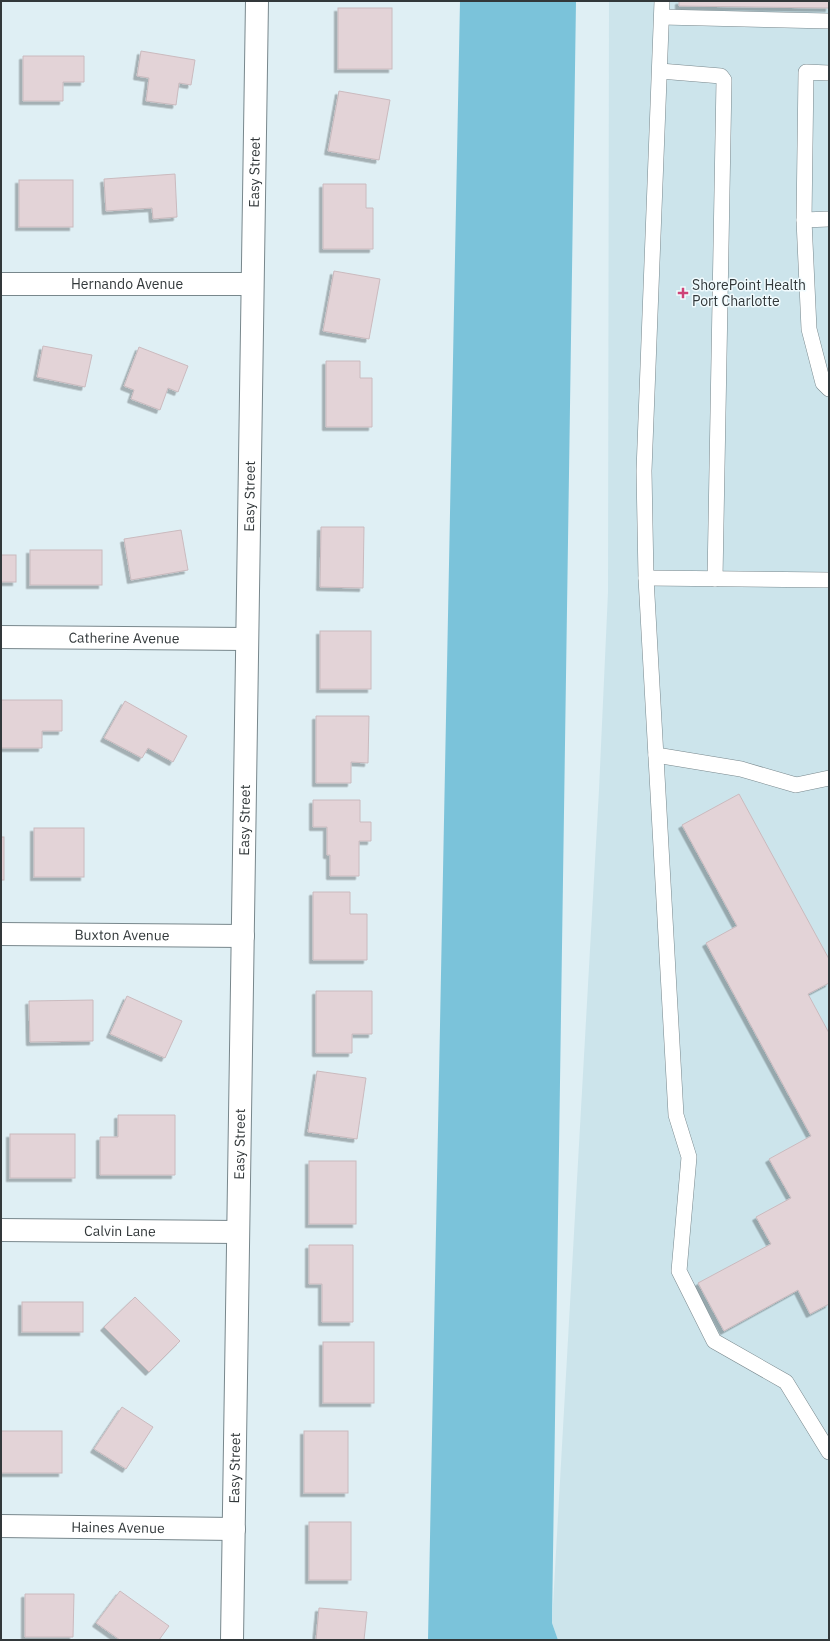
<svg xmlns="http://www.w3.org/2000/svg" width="830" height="1641" font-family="'IBM Plex Sans',sans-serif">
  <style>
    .built { fill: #cce4eb }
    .water { fill: #7bc3da }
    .building { fill: #e3d3d7; stroke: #cababe; filter: url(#shadow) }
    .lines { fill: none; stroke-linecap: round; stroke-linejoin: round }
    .service-casing { stroke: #78878c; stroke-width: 16 }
    .minor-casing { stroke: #78878c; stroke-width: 24 }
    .service { stroke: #fff; stroke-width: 15 }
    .minor { stroke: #fff; stroke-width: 22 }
    .poi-dot { fill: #ce4377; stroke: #f1fbfe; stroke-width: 1.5 }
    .labels { text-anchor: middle; stroke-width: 3; stroke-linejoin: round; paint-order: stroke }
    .street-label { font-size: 14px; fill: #32383a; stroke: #f1fbfe }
    .poi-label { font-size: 14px; fill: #32383a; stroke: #f1fbfe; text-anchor: start }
  </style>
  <defs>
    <filter id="shadow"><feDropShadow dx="-3.5" dy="3.5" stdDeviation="0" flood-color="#0004"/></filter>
  </defs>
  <rect width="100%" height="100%" fill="#dfeff4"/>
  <!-- built -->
  <path class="built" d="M609 1H829V1640H558L552 1623 599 790 608 592Z"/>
  <!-- water -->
  <path class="water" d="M460 1H576L552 1623 558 1640H428Z"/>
  <!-- building -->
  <g class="building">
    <path d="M679 1H829V8L679 6Z"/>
    <rect x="338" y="8" width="54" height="61"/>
    <path d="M141 51 195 60 191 85 179 83 176 105 146 101 149 78 137 76Z"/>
    <path d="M23 56H84V82H63V101H23Z"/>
    <path d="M339 91 390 100 379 160 328 151Z"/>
    <path d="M175 174 177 217 153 219 152 208 106 211 104 179Z"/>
    <rect x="19" y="180" width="54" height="47"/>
    <path d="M323 184H366V208H373V249H323Z"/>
    <path d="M334 271 380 279 369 339 323 331Z"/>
    <path d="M43 346 92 355 85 387 37 377Z"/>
    <path d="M139 347 188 366 178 392 168 388 160 410 131 399 134 390 124 386Z"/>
    <path d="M326 361H360V378H372V427H326Z"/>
    <path d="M321 527H364L363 588 320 587Z"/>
    <path d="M181 530 188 570 131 580 124 539Z"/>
    <rect x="30" y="550" width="72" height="35"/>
    <rect x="1" y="555" width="15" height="27"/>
    <rect x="320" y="631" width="51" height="58"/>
    <path d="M1 700H62V731H42V748H1Z"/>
    <path d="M125 701 187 736 173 762 148 748 142 758 104 738Z"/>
    <path d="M316 716H369L368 763 351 762V783H316Z"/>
    <path d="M739 794 829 959V983L808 994 829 1033V1304L810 1314 798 1290 724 1331 698 1283 771 1244 756 1217 791 1198 769 1159 811 1136 706 943 737 926 682 825Z"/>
    <path d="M313 800H360V822H371V841H359V876H330V855H327V827H313Z"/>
    <rect x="34" y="828" width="50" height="49"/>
    <rect x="1" y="837" width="3" height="43"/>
    <path d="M313 892H350V914H367V960H313Z"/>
    <path d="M316 991H372V1034H352V1053H316Z"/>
    <path d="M127 996 182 1021 165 1058 110 1034Z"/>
    <path d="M93 1000V1041L30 1042 29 1001Z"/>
    <path d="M317 1071 366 1078 357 1139 308 1132Z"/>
    <path d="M118 1115H175V1175H100V1137H118Z"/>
    <rect x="10" y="1134" width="65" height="44"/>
    <rect x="309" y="1161" width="47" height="63"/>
    <path d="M309 1245H353V1322H322V1284H309Z"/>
    <path d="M135 1297 180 1341 149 1372 104 1327Z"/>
    <rect x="22" y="1302" width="61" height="30"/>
    <rect x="323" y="1342" width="51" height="61"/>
    <path d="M122 1407 153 1427 126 1469 94 1449Z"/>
    <rect x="1" y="1431" width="61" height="42"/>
    <rect x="304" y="1431" width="44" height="62"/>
    <rect x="309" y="1522" width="42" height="58"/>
    <path d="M120 1591 169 1626 159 1640H120L96 1623Z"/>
    <path d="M25 1594H74L73 1637H25Z"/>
    <path d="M319 1608 367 1612 364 1640H316Z"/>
  </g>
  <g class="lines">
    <defs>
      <g id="service">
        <path d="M662 1 644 471 646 578 676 1115 689 1157 679 1271 714 1341 786 1382 829 1452"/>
        <path d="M662 17 829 21"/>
        <path d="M660 71 721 76 724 80 715 579"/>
        <path d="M829 219 804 220 809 329 823 383 829 389"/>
        <path d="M804 220 806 72 829 73"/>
        <path d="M646 578 829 580"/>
        <path d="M656 755 741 769 796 785 829 778"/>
      </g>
      <g id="minor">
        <path id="s1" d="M1 284H252"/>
        <path id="s2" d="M1 637 247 639"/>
        <path id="s3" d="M1 934 243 936"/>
        <path id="s4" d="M1 1230 238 1232"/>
        <path id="s5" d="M1 1526 234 1529"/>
        <path id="s6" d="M232 1640 257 1"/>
      </g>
    </defs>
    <!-- service casing -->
    <use href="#service" class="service-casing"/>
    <!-- minor casing -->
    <use href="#minor" class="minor-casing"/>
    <!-- service -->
    <use href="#service" class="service"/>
    <!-- minor -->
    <use href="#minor" class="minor"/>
  </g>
  <!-- markers -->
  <path class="poi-dot" d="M681 287h4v4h4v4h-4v4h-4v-4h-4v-4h4z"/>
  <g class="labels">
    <!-- street labels -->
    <g class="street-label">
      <text dy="5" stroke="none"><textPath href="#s6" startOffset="1468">Easy Street</textPath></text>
      <text dy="5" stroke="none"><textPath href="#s1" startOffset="126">Hernando Avenue</textPath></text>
      <text dy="5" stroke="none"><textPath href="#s6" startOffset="1144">Easy Street</textPath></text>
      <text dy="5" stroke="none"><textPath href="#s2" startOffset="123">Catherine Avenue</textPath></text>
      <text dy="5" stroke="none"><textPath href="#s6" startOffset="820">Easy Street</textPath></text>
      <text dy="5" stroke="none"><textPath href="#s3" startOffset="121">Buxton Avenue</textPath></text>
      <text dy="5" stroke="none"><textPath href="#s6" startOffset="496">Easy Street</textPath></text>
      <text dy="5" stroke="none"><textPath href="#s4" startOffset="119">Calvin Lane</textPath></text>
      <text dy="5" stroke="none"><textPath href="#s6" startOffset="172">Easy Street</textPath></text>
      <text dy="5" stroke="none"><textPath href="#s5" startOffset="117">Haines Avenue</textPath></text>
    </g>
    <!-- poi labels -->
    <g class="poi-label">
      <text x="692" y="290">ShorePoint Health<tspan x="692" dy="16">Port Charlotte</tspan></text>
    </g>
  </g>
  <!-- border -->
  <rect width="830" height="1641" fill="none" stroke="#32383a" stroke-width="4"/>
</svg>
